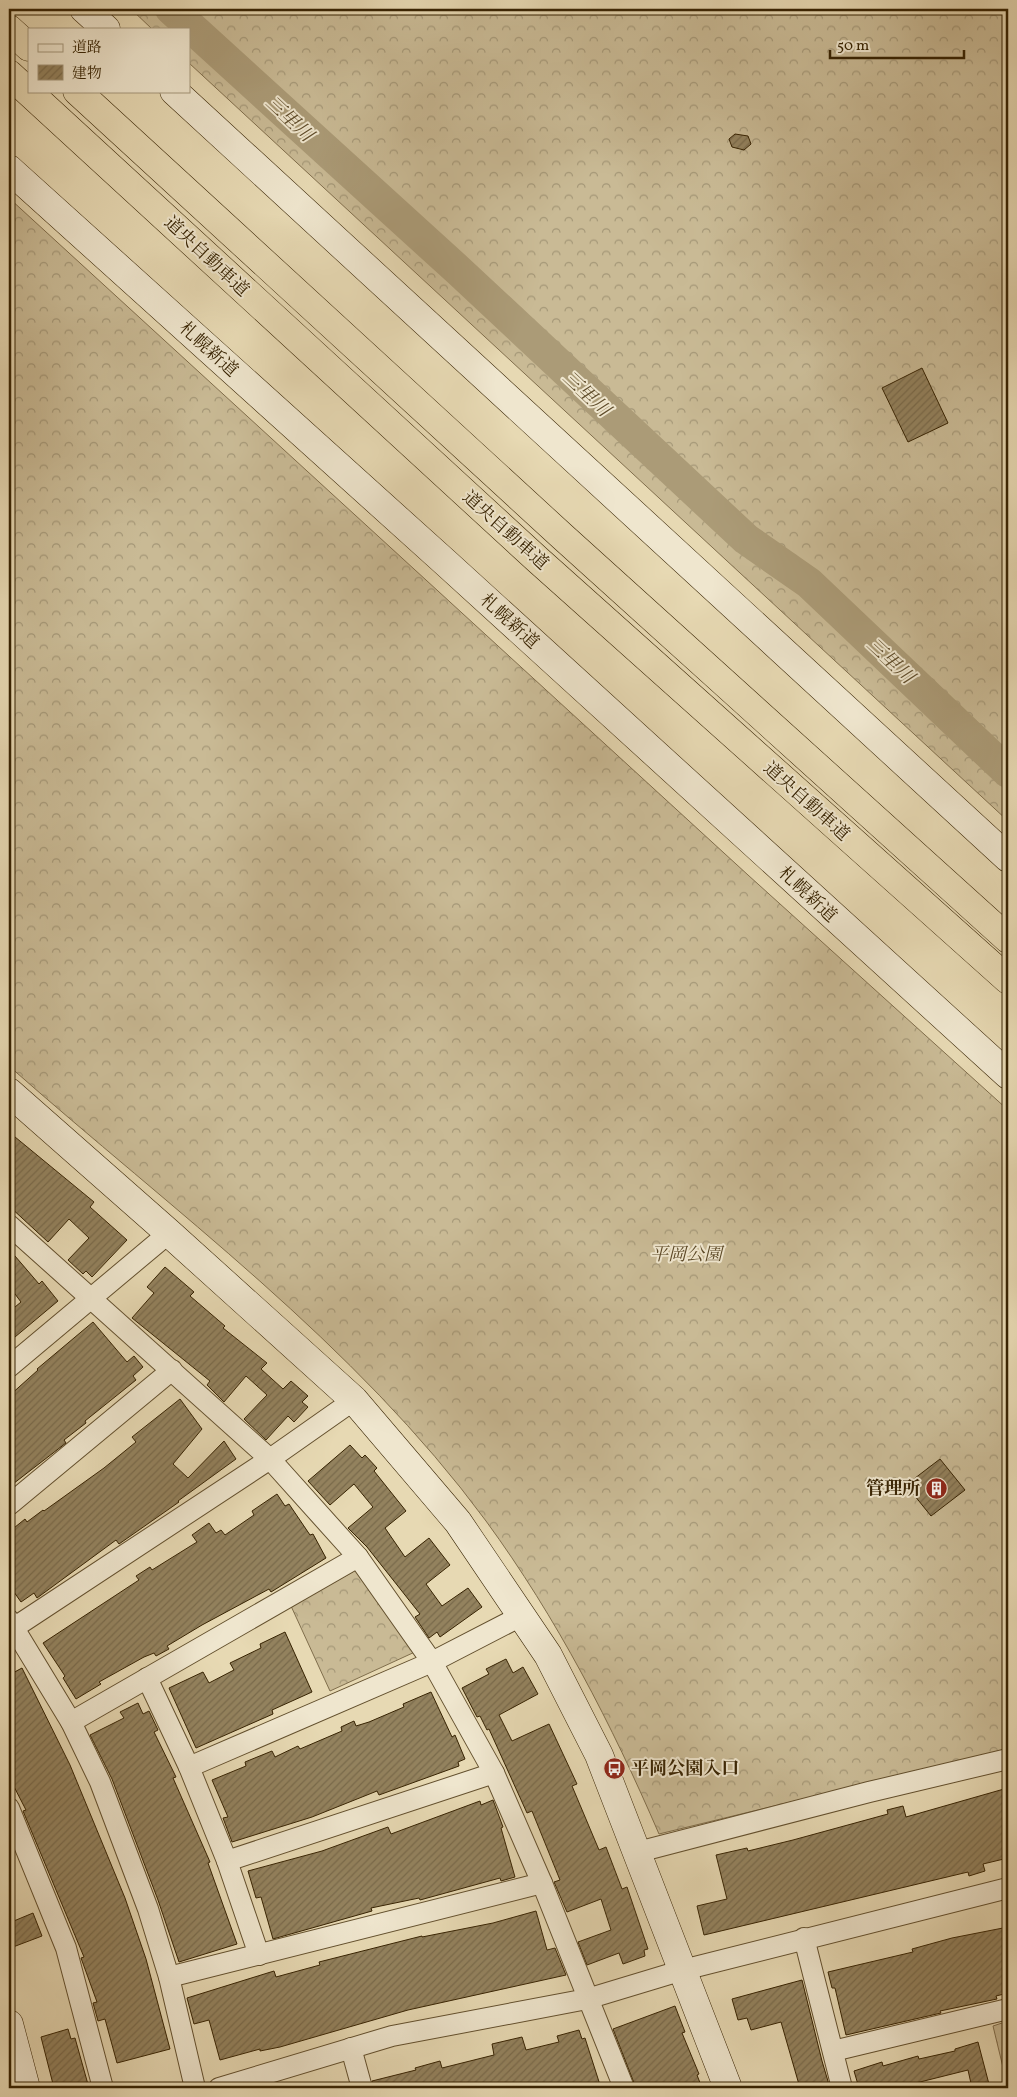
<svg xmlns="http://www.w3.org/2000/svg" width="1017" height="2097" font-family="Vollkorn,'Noto Serif JP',serif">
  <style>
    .forest { fill: url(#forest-crowns); stroke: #806e4c }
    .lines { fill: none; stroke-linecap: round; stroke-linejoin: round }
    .river { stroke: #ab9b77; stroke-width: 32 }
    .building { fill: url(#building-hatch); stroke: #372302 }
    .street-casing { stroke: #63502e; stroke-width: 22 }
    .secondary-casing { stroke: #372302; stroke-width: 29 }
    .highway-casing { stroke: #372302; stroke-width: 29 }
    .street { stroke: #efe6ce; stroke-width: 20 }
    .secondary { stroke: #efe6ce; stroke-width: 28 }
    .highway { stroke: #e7d9b3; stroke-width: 28 }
    .labels { text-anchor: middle; stroke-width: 4; stroke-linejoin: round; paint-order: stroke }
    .street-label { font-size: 18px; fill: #372302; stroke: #efe6ce }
    .park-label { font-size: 18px; font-style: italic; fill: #5c4927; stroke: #efe6ce }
    .poi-label { font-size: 18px; font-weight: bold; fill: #372302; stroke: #efe6ce; text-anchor: end }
    .water-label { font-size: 19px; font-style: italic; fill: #604d2b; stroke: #efe6ce }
  </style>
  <defs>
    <pattern id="forest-crowns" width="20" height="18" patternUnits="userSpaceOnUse" patternTransform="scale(1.25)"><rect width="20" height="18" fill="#c9ba95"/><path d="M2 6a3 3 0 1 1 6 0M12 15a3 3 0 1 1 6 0" fill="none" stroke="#a49777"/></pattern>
    <pattern id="building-hatch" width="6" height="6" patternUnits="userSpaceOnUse" patternTransform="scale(1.25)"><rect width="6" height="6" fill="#93825e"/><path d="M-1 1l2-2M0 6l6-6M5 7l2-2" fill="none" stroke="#796a4b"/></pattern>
  </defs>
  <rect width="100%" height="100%" fill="#e7d9b3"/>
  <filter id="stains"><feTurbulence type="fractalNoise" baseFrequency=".004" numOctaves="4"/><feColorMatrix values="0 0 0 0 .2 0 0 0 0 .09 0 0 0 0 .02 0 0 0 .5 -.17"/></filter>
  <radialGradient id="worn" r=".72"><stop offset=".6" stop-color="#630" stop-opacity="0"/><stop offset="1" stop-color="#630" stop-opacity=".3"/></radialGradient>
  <!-- forest -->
  <g class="forest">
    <path d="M131 9H1008V821L189 63V29H152Z"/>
    <path d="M9 198 748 875 1008 1110V1749L659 1834C612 1725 557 1618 486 1521 355 1343 173 1211 9 1066Z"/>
    <path d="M358 1569 417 1651 330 1691 291 1606Z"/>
    <path d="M1008 2021V2088L993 2026Z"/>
  </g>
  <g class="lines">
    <!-- river -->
    <path class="river" d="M171 9 459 271 746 539 809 583 1008 772"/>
  </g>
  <!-- building -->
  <g class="building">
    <path d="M735 134 748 136 751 144 744 150 732 147 729 139Z"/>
    <path d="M922 368 948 423 908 442 882 388Z"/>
    <path d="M9 1132 94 1202 90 1207 127 1240 92 1277 86 1271 83 1274 68 1260 89 1238 69 1219 48 1242 9 1206Z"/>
    <path d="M9 1249 39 1284 42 1281 58 1301 9 1342V1312L21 1302 9 1286Z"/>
    <path d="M165 1267 194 1292 190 1296 225 1326 223 1328 267 1363 261 1369 283 1389 291 1381 308 1396 302 1402 308 1407 294 1422 288 1416 266 1440 244 1419 267 1395 246 1376 224 1402 207 1385 210 1381 132 1318 154 1293 147 1287Z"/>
    <path d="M93 1322 127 1362 134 1356 143 1367 133 1376 136 1380 85 1421 86 1423 64 1440 66 1443 9 1487V1396L38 1370 37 1369Z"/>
    <path d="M180 1399 202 1429 173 1464 188 1478 224 1441 236 1459 178 1501 179 1502 119 1544 116 1540 37 1598 34 1593 21 1602 9 1585V1532L25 1519 27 1522 43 1510 44 1511 104 1468 136 1442 132 1437Z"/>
    <path d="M350 1445 362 1458 365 1455 377 1468 374 1471 406 1511 385 1528 405 1557 429 1538 450 1565 426 1584 442 1606 468 1588 482 1607 440 1637 437 1632 429 1638 415 1617 420 1614 367 1547 348 1528 373 1507 354 1484 330 1505 308 1481Z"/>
    <path d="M940 1459 965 1490 931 1516 906 1485Z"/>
    <path d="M277 1494 285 1506 289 1504 310 1535 313 1534 326 1558 271 1592 269 1589 202 1625 167 1646 169 1649 156 1656 154 1653 144 1657 99 1682 101 1684 76 1699 63 1678 65 1676 43 1643 139 1580 136 1576 150 1567 152 1570 197 1542 192 1535 209 1523 216 1533 221 1530 225 1535 254 1515 252 1511Z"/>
    <path d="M285 1632 312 1692 272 1710 273 1714 196 1748 169 1688 203 1672 209 1683 234 1670 230 1663 261 1648 260 1644Z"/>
    <path d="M506 1659 513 1673 523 1667 538 1694 499 1715 512 1741 549 1724 577 1784 572 1786 599 1850 606 1847 622 1889 627 1887 648 1949 644 1950 645 1956 623 1964 619 1953 587 1965 578 1942 611 1930 601 1899 567 1912 554 1882 560 1880 532 1811 527 1813 489 1729 487 1730 480 1716 477 1717 462 1688 489 1674 486 1669Z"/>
    <path d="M22 1668 70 1765 125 1898 146 1959 170 2049 117 2063 105 2019 98 2021 93 2003 97 2002 81 1958 84 1957 23 1811 26 1810 9 1777V1675Z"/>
    <path d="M431 1692 452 1737 455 1735 465 1759 458 1762 459 1766 379 1795 377 1791 312 1817 232 1842 223 1818 228 1817 212 1780 246 1766 245 1762 272 1751 275 1757 298 1746 300 1749 342 1731 341 1727 354 1721 356 1726 369 1722 404 1707 403 1704Z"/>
    <path d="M138 1703 143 1714 149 1711 158 1730 154 1732 176 1777 173 1778 210 1862 208 1863 237 1944 179 1962 158 1900 112 1779 90 1735 124 1718 120 1712Z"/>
    <path d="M1004 1789 1008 1804V1858L983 1864 985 1871 969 1876 968 1872 704 1935 697 1906 727 1899 716 1855 747 1848 748 1851 793 1840 888 1814 887 1810 903 1806 906 1817Z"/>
    <path d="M493 1800 503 1827 501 1828 515 1877 501 1881 500 1878 420 1900 419 1898 371 1908 372 1911 273 1939 261 1897 256 1898 248 1871 322 1851 388 1827 391 1834 480 1801 481 1805Z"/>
    <path d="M536 1911 547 1950 555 1948 566 1975 408 2010 280 2047 260 2051V2049L220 2060 209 2020 194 2024 187 1998 274 1971 276 1977 320 1965 319 1962 422 1936V1937L493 1923Z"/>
    <path d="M33 1913 42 1936 13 1947 9 1935V1923Z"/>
    <path d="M1008 1927V1993L996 1996 997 1999 940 2011 941 2013 846 2035 835 1988H832L828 1972 913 1952 912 1949 952 1938Z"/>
    <path d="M802 1980 822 2061 830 2088H800L781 2022 751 2030 747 2018 738 2020 732 1999Z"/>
    <path d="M675 2006 685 2032 682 2033 699 2074 697 2075 702 2088H636L613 2029Z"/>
    <path d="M68 2029 71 2039 75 2038 89 2088H54L41 2037Z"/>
    <path d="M579 2030 582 2039 585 2038 601 2088H374L372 2081 416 2070 415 2068 440 2061 442 2068 494 2055 492 2044 522 2037 526 2050 559 2042 557 2036Z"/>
    <path d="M978 2042 990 2088H972L968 2070 900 2087 899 2084 885 2088H859L854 2071 882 2062 883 2066 918 2056 919 2059 955 2051V2049Z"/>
  </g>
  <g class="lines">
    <defs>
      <g id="street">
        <path d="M9 1225 270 1459 358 1557 432 1662 494 1773 542 1883 624 2088"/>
        <path d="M9 1367 169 1233"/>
        <path d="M9 1505 172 1370"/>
        <path d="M9 1620 71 1722 100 1782 148 1909 169 1977 195 2088"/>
        <path d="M9 1631 270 1459 354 1400"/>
        <path d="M147 1678 189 1767 227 1861 259 1955"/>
        <path d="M71 1722 358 1557"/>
        <path d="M189 1767 432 1662 523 1615"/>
        <path d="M9 1808 66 1948 103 2088"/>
        <path d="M638 1852 869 1792 1008 1759"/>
        <path d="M227 1861 494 1773"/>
        <path d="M804 1938 842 2088"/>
        <path d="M169 1977 542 1883"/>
        <path d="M351 2048 362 2088"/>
        <path d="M833 2051 1008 2009"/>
        <path d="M219 2088 392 2036 587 1999 683 1970 1008 1888"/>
      </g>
      <g id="secondary">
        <path d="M84 9 106 29"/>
        <path d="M174 91 1008 858"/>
        <path d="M9 169 446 563 1008 1075"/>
        <path d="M9 1092 169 1233 354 1400 458 1522 548 1655 599 1755 728 2088"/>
        <path d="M9 2024 26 2088"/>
      </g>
      <g id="highway">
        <path d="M9 29 29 47"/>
        <path d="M9 74 538 560 1008 980"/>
        <path d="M77 91 563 537 1008 939"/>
      </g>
    </defs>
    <!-- street casing -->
    <use href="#street" class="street-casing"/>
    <!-- secondary casing -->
    <use href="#secondary" class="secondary-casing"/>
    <!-- highway casing -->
    <use href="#highway" class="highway-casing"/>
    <!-- street -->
    <use href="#street" class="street"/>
    <!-- secondary -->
    <use href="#secondary" class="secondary"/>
    <!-- highway -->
    <use href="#highway" class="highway"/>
  </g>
  <!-- icons -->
  <defs>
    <symbol id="building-disc" viewBox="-11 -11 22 22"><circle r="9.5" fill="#8f2418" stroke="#efe6ce"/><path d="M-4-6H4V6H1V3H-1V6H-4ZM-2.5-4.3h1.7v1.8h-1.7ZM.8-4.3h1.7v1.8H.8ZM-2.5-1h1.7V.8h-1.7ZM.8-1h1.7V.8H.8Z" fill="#fff"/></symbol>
    <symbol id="bus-disc" viewBox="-11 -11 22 22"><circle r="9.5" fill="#8f2418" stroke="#efe6ce"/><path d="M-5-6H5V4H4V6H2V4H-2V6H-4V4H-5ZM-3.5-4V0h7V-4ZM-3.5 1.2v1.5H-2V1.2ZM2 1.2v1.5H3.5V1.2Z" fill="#fff"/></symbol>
  </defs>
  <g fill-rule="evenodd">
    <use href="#building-disc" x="924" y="1476" width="25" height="25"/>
    <use href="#bus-disc" x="602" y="1756" width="25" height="25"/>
  </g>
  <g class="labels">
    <!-- street labels -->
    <g class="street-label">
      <text transform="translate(207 256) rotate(43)" y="6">道央自動車道</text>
      <text transform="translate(209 349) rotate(42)" y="6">札幌新道</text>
      <text transform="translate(506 530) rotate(42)" y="6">道央自動車道</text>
      <text transform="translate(510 621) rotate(42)" y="6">札幌新道</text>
      <text transform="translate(807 801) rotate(42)" y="6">道央自動車道</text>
      <text transform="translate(808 894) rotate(43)" y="6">札幌新道</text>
    </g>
    <!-- park labels -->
    <g class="park-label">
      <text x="686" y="1260">平岡公園</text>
    </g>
    <!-- poi labels -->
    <g class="poi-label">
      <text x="920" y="1494">管理所</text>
      <text x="631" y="1774" text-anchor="start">平岡公園入口</text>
    </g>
    <!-- water labels -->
    <g class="water-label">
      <text transform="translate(290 118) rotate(43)" y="7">三里川</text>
      <text transform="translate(587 393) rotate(43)" y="7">三里川</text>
      <text transform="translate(891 660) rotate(43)" y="7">三里川</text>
    </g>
  </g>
  <!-- margin -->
  <rect width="1017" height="2097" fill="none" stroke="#e7d9b3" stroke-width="30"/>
  <rect x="10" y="10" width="997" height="2077" fill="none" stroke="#372302" stroke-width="2.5"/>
  <rect x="15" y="15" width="987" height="2067" fill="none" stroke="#372302"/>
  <!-- legend -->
  <rect x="28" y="28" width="162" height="65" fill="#efe6ce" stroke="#a5987c"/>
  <rect x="38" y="44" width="25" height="8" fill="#efe6ce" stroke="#a5987c"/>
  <text x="72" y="52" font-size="15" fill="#372302">道路</text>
  <rect x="38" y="65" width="25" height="15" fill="url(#building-hatch)" stroke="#a5987c"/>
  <text x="72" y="78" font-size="15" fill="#372302">建物</text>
  <!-- scale -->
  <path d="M830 50v8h134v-8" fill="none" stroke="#372302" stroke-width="2.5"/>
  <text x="837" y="50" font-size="15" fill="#372302" stroke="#efe6ce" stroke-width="4" paint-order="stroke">50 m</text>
  <rect width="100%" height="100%" filter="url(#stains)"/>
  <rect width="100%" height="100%" fill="url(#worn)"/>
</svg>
